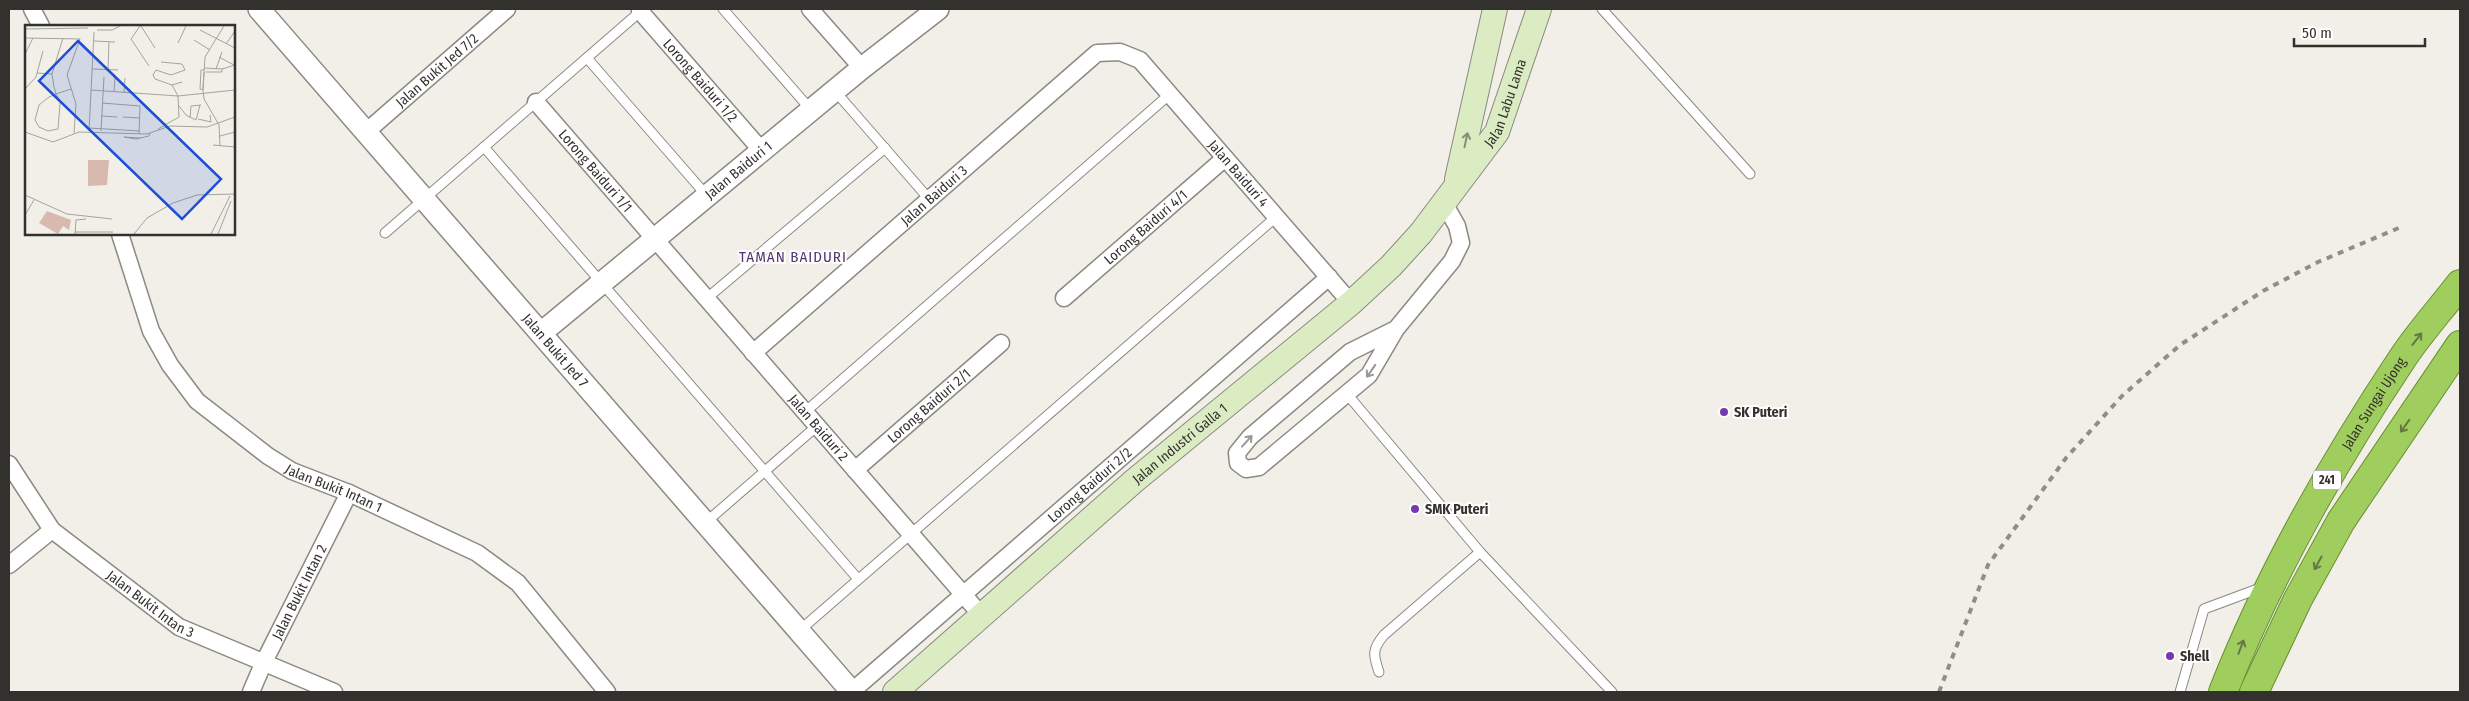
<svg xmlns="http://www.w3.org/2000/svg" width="2469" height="701" font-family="'Fira Sans Condensed',sans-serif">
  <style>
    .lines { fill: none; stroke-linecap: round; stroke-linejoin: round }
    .service-casing { stroke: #8b8a82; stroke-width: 11 }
    .minor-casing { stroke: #8b8a82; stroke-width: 19 }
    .tertiary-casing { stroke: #8b8a82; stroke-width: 24 }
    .secondary-casing { stroke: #8b8a82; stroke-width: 26 }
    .trunk-casing { stroke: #6a8f33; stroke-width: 30 }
    .service { stroke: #fff; stroke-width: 9 }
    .minor { stroke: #fff; stroke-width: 16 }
    .tertiary { stroke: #fff; stroke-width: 21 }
    .secondary { stroke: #dbecc2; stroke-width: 24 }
    .trunk { stroke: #a0ce5e; stroke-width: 28 }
    .rail { stroke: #8f8e88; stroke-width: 4; stroke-dasharray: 6 6; stroke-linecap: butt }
    .oneway { stroke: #868e78 }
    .oneway2 { stroke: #647844 }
    .oneway3 { stroke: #989896 }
    .poi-dot { fill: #7839ae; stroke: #fff; stroke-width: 2 }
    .labels { text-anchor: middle; stroke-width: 4; stroke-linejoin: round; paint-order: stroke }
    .shield { fill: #fff; stroke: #706f6d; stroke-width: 1 }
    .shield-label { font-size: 12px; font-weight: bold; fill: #32312e }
    .street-label { font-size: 14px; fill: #32312e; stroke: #fff }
    .poi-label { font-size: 14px; font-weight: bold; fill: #32312e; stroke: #fff; text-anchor: start }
    .neighbourhood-label { font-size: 15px; letter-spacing: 1px; fill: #52356f; stroke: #fff }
    .inset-road { fill: none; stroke: #a5a39d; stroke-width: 1 }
    .view { fill: #1d4ed8; fill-opacity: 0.15; stroke: #1d4ed8; stroke-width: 2.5 }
    .inset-edge { fill: none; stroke: #32312e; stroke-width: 2.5 }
  </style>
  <rect width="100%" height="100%" fill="#f1efe7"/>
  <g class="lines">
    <defs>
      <g id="service">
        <path d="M723 9 811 110"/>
        <path d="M1602 9 1750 174"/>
        <path d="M587 58 707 196"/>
        <path d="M835 91 929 199"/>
        <path d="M484 147 858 579"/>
        <path d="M385 233 642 10"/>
        <path d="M706 299 885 148"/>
        <path d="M1347 394 1480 552 1612 692"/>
        <path d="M805 412 1170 94"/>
        <path d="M705 523 817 426"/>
        <path d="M799 631 1276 217"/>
        <path d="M1379 672C1373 655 1372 649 1384 635L1480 552"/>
        <path d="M2180 692 2204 609 2263 587"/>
      </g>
      <g id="minor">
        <path d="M32 9 41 26"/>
        <path d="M810 9 862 68"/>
        <path id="s1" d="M640 11 762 151"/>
        <path id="s2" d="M536 102 982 616"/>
        <path id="s3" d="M366 132 507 9"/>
        <path id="s4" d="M120 234 151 331 170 365 197 401 268 456 292 471 349 493 477 553 518 583 607 692"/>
        <path id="s5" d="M1064 298 1225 158"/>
        <path d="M1396 329 1350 352 1250 437 1237 453 1238 463 1246 469 1259 467 1369 375 1396 329 1452 261 1461 243 1457 226 1444 203"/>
        <path id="s6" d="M753 353 1097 53 1120 52 1140 60 1351 303"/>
        <path id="s7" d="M9 464 52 530 179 627 334 692"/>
        <path id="s8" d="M855 470 1001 343"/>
        <path d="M9 565 52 530"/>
        <path id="s9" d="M251 692 263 664 349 493"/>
        <path id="s10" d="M851 692 1329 277"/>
      </g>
      <g id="tertiary">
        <path id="s11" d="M259 9 852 692"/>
        <path id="s12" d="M541 333 862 68 938 9"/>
      </g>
      <g id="secondary">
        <path d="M1457 179 1495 9"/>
        <path id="s13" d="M895 692 1134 481 1351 303 1391 266 1421 233 1497 132 1539 9"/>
      </g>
      <g id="trunk">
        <path id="s14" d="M2223 692C2269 575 2332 464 2402 359 2419 333 2441 309 2460 284"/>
        <path d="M2254 692 2298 599 2341 521 2460 345"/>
      </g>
    </defs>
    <!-- service casing -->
    <use href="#service" class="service-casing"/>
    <!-- minor casing -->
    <use href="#minor" class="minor-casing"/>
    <!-- tertiary casing -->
    <use href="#tertiary" class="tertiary-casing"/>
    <!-- secondary casing -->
    <use href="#secondary" class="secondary-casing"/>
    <!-- trunk casing -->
    <use href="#trunk" class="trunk-casing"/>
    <!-- service -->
    <use href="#service" class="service"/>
    <!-- minor -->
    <use href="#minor" class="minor"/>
    <!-- tertiary -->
    <use href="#tertiary" class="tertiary"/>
    <!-- secondary -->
    <use href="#secondary" class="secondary"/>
    <!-- trunk -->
    <use href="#trunk" class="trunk"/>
    <!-- rail -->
    <path class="rail" d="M1939 692 1988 565 2066 458 2122 396 2180 345 2263 291 2318 262 2401 227"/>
  </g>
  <!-- one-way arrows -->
  <defs><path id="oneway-shaft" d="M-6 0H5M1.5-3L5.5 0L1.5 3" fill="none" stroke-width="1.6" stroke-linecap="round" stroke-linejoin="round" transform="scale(1.25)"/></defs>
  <use class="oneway" href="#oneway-shaft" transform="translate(1466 140) rotate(-78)"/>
  <g class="oneway2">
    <use href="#oneway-shaft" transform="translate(2417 339) rotate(-52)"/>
    <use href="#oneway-shaft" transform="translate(2405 426) rotate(125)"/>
    <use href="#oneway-shaft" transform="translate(2318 563) rotate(119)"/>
    <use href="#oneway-shaft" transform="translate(2241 647) rotate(-69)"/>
  </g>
  <g class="oneway3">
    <use href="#oneway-shaft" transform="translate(1371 371) rotate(125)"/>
    <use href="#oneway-shaft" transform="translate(1247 441) rotate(-48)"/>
  </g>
  <!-- markers -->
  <g class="poi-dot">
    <circle cx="1724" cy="412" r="5"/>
    <circle cx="1415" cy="509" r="5"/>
    <circle cx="2170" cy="656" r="5"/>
  </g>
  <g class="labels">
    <!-- shield labels -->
    <rect class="shield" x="2313" y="470.5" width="28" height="19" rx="4"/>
    <g class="shield-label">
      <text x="2327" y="484">241</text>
    </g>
    <!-- street labels -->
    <g class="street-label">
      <text dy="5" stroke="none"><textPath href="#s3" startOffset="94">Jalan Bukit Jed 7/2</textPath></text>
      <text dy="5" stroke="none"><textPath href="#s1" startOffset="92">Lorong Baiduri 1/2</textPath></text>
      <text dy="5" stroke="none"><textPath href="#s13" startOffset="855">Jalan Labu Lama</textPath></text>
      <text dy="5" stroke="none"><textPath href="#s12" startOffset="256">Jalan Baiduri 1</textPath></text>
      <text dy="5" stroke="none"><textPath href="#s2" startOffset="91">Lorong Baiduri 1/1</textPath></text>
      <text dy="5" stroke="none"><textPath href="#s6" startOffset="651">Jalan Baiduri 4</textPath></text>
      <text dy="5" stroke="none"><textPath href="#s6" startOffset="240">Jalan Baiduri 3</textPath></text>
      <text dy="5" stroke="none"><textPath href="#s5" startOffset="108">Lorong Baiduri 4/1</textPath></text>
      <text dy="5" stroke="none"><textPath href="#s11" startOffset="452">Jalan Bukit Jed 7</textPath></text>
      <text dy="5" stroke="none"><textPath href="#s14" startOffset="326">Jalan Sungai Ujong</textPath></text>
      <text dy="5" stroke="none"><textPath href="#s8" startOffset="98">Lorong Baiduri 2/1</textPath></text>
      <text dy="5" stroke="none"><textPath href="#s2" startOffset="431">Jalan Baiduri 2</textPath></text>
      <text dy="5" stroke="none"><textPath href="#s13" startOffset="378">Jalan Industri Galla 1</textPath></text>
      <text dy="5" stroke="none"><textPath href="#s10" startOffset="316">Lorong Baiduri 2/2</textPath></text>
      <text dy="5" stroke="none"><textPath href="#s4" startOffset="349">Jalan Bukit Intan 1</textPath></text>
      <text dy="5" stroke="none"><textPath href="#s9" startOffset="111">Jalan Bukit Intan 2</textPath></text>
      <text dy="5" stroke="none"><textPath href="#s7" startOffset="202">Jalan Bukit Intan 3</textPath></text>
    </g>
    <!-- poi labels -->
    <g class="poi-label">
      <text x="1734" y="417">SK Puteri</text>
      <text x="1425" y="514">SMK Puteri</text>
      <text x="2180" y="661">Shell</text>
    </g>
    <!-- neighbourhood labels -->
    <g class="neighbourhood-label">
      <text x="793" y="262">TAMAN BAIDURI</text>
    </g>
  </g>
  <!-- overview -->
  <g transform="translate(25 25)">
    <rect width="210" height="210" fill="#f1efe7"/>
    <path d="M63 135H84L82 160 63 161ZM22 186 46 195 44 205 38 201 33 209 14 198Z" fill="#d8b9b0"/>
    <path class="inset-road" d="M115 1 106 14 124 41M116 1 130 23M0 4 63 3M72 5H87L95 1M175 5 210 23M0 13 55 14 42 50 51 79 49 108M38 13 27 49 29 62 31 69 35 76V79L33 104 23 106 14 102 10 95 14 80 24 72 31 69 46 64M169 15 185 25M69 16 90 17M153 18 161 1M201 19 210 6M0 29 8 13M194 32 209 40M136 37 157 39 160 45 146 50 131 45 128 50 130 54 147 60 157 57M179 43 197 44 210 40M67 44 93 45M191 44 197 27M83 45 84 17M181 47H197V44M12 48 27 49M0 64 11 52 18 26M178 64 179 47M66 65 153 71 147 60M178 65 175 64 176 45H179M89 67 90 52M99 68 100 53M77 78 115 81 114 109M154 81 161 90 171 95 175 80M76 91 92 92M98 92 115 93M154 92 153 71 210 65M165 93 166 81 176 80M173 94 186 97 185 90M64 103 115 106M133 104 154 92M64 106 69 7M76 106 79 52M0 107 28 117 54 107 122 109 145 101 182 102 210 92M195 111 210 107M115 113 99 112 111 114 124 111 125 108M188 120 210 122M195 121 194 100 179 74 178 65 180 32 199 1M0 170 42 189 87 194M0 190 9 175M50 207H88M50 209 51 195 61 194M109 209 122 193 148 178 172 170 210 169M186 209 205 171M193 209 206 176"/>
    <path class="view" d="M53 16 196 154 157 194 14 56Z"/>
    <rect width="210" height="210" class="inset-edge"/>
  </g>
  <!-- border -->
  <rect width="2469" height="701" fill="none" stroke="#32312e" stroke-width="20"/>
  <!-- scale -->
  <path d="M2294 38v8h131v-8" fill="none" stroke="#32312e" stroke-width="2.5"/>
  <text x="2302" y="38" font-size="15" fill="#32312e" stroke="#ffffff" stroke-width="4" paint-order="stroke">50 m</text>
</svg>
